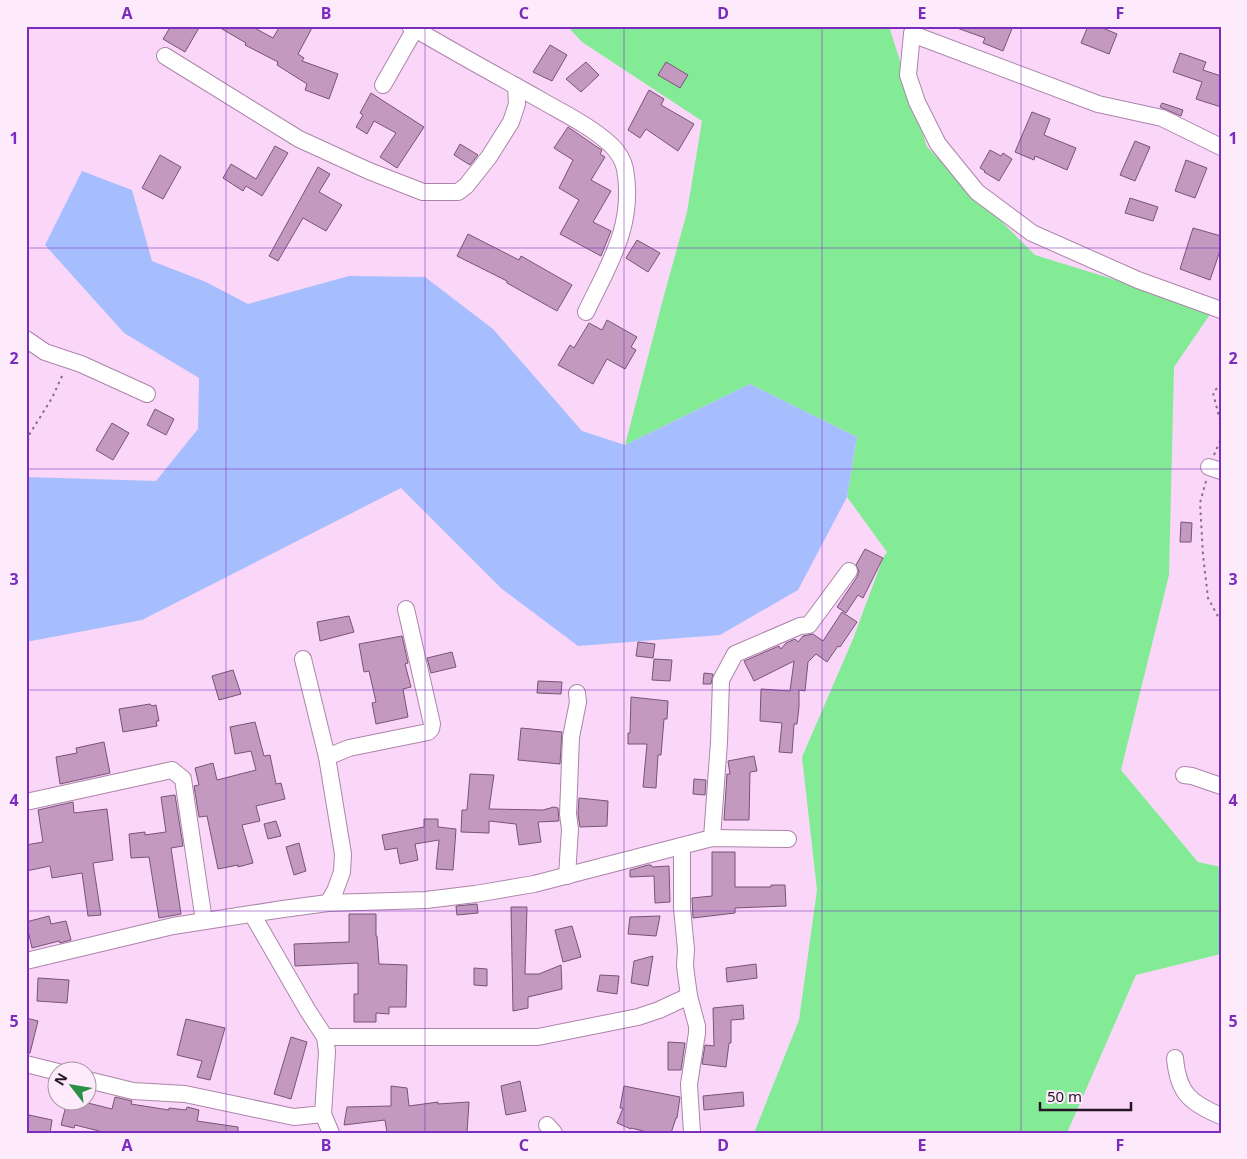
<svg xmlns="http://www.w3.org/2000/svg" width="1247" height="1159" font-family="'Noto Sans',sans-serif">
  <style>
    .green { fill: #83eb96 }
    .water { fill: #a6befd }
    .building { fill: #c399c0; stroke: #795377 }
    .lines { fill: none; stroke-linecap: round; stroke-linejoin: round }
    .minor-casing { stroke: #ad84aa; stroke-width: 18 }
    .path { stroke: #866d84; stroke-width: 2; stroke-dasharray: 2.5 4; stroke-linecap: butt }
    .minor { stroke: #fff; stroke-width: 16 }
    .grid { fill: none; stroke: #7b2cbf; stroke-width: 1; stroke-opacity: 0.55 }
    .neatline { fill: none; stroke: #7b2cbf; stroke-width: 2 }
    .grid-label { font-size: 16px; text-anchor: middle; font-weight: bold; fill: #7b2cbf }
  </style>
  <rect width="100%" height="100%" fill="#fad7f8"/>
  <!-- green -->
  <path class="green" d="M567 26H889L927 147 1035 255 1213 310 1174 367 1169 575 1121 770 1198 862 1221 867V954L1136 975 1067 1133H754L799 1020 817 890 802 757 853 639 883 558 887 552 847 497 857 437 750 384 625 445 663 299 687 212 702 121 582 42Z"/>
  <!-- water -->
  <path class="water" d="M82 171 132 190 152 261 206 282 248 304 349 276 425 277 493 329 582 431 625 445 750 384 857 437 847 497 798 590 720 635 578 646 502 589 401 488 142 620 26 642V477L156 481 198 429 199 378 124 333 45 245Z"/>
  <!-- building -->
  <g class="building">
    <path d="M171 26H200L185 52 163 39Z"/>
    <path d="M217 26H251L273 38 280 26H313L298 54 304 58 302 61 338 74 329 99 305 90 307 84 277 65 278 62 245 45 246 43Z"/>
    <path d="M957 26H1013L1003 51 983 43 985 38 957 28Z"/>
    <path d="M1088 26H1098L1117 34 1109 54 1081 43Z"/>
    <path d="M550 45 567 55 552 81 533 72Z"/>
    <path d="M1180 53 1206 62 1203 70 1221 76V107L1196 99 1202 82 1173 72Z"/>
    <path d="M586 62 599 75 581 92 566 79Z"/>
    <path d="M666 62 688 75 680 88 658 75Z"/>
    <path d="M649 90 664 99 661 105 694 124 678 151 646 129 640 138 628 130Z"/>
    <path d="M371 93 424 127 397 168 380 157 396 133 374 121 367 134 356 127 363 115 360 113Z"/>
    <path d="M1162 103 1183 110 1181 116 1160 107Z"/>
    <path d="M1032 112 1050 119 1044 135 1076 148 1067 170 1035 156 1034 160 1015 152Z"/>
    <path d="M568 127 597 147 602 150 600 154 605 157 591 180 611 191 593 222 611 231 601 256 560 234 579 200 559 188 573 160 554 148Z"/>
    <path d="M1135 141 1150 147 1135 181 1120 175Z"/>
    <path d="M460 144 478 155 470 165 454 155Z"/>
    <path d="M275 146 288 153 262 196 246 186 243 191 223 178 231 164 256 179Z"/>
    <path d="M990 150 1001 156 1003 153 1012 159 999 181 984 172 985 171 980 168Z"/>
    <path d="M160 155 181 167 163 199 142 188Z"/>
    <path d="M1186 160 1207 168 1195 198 1175 191Z"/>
    <path d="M318 167 330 174 319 192 342 205 326 231 303 218 278 261 269 256Z"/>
    <path d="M1130 198 1158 207 1153 221 1125 213Z"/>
    <path d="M1193 228 1221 236V248L1210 280 1180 269Z"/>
    <path d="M468 234 519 260 521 256 572 285 557 311 507 283V281L457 256Z"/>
    <path d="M637 240 660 253 648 272 626 258Z"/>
    <path d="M607 320 637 337 631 347 636 350 625 369 607 359 593 384 558 365 570 345 574 348 589 323 602 330Z"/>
    <path d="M155 409 174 419 166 435 147 425Z"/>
    <path d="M112 423 129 433 113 460 96 450Z"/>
    <path d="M1181 522 1192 523 1191 542H1180Z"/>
    <path d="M865 549 883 558 863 598 858 595 846 613 837 607 857 577 859 572 856 565Z"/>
    <path d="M842 612 857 622 840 647 838 646 827 662 816 654 808 662 805 691 799 690V707L797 724H794L792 753 779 752 782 723 760 721 761 689 790 691 794 661 754 681 744 661 779 646 781 649 786 643 795 639 798 642 803 636 813 634 823 641Z"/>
    <path d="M349 616 354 632 320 641 317 622Z"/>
    <path d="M402 636 408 663 405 664 411 687 403 689 408 717 376 724 372 703 376 702 369 671 364 672 359 644Z"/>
    <path d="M638 642 655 644 653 658 636 656Z"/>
    <path d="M452 652 456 667 431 673 427 658Z"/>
    <path d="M654 659 672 660 670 681 652 680Z"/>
    <path d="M233 670 241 694 219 700 212 676Z"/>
    <path d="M704 673 713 674 711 684H703Z"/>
    <path d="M538 681 562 682 561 694 537 693Z"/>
    <path d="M631 697 668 701 667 719H664L661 755H658L656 788 643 787 647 744H628V733H630Z"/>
    <path d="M150 704 152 706 156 705 159 721H156L157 726 123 732 119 709Z"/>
    <path d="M255 722 264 756 270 755 276 784 281 783 285 799 256 806 260 821 242 825 253 863 238 867V865L218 869 207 816 199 817 194 786 199 785 195 768 213 763 217 780 256 770 251 751 235 754 230 727Z"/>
    <path d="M521 728 562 732 560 764 518 760Z"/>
    <path d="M104 742 110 773 60 784 56 757 77 753 76 748Z"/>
    <path d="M754 756 757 771 750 772 749 820H724L727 774H730L728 761Z"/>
    <path d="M470 774 494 775 489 809 543 810 554 807 558 808 559 821 538 822 541 842 519 845 516 824 489 821V833L461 832 462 810H467Z"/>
    <path d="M694 779 706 780 705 795 693 794Z"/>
    <path d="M175 795 183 846 171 848 181 914 159 918 149 857 131 858 129 834 145 832V835L166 832 161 797Z"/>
    <path d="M579 798 608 801 607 826 580 827 578 814Z"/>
    <path d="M73 802 74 813 107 809 113 860 93 863 101 915 88 916 82 873 52 878 50 866 26 871V845L43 842 38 810Z"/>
    <path d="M424 819H438V827L456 829 453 870 436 869 439 840 415 844 418 860 400 864 397 848 385 850 382 835 424 827Z"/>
    <path d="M276 821 281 836 268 839 264 824Z"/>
    <path d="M299 843 306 871 294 875 286 847Z"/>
    <path d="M712 852H735V887H771V885H785L786 906 735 908V913L693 918 692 898 712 896Z"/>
    <path d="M648 865H651L652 867 669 866 670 902 655 903 654 876 630 877V870Z"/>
    <path d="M477 904 478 913 457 915 456 906Z"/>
    <path d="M511 907H527L525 974H539L561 965 562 989 528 997V1008L513 1011Z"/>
    <path d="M349 914H376V936H377L379 964 407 965 406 1007H389V1014L376 1013V1022H354V994H358V963L295 966 294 944 349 942Z"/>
    <path d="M49 916 51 924 66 921 71 940 60 943 59 941 32 948 26 922Z"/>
    <path d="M660 916 656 936 628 934 630 917Z"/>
    <path d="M572 926 581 957 563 962 555 930Z"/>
    <path d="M653 956 648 986 631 983 634 961Z"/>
    <path d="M756 964 757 978 727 982 726 968Z"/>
    <path d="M474 968 487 969V986L474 985Z"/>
    <path d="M600 975 619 976 617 994 597 991Z"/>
    <path d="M38 978 69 980 67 1003 37 1001Z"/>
    <path d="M743 1005 744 1019 731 1020V1043H729L726 1067 702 1064 705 1045 714 1046 713 1008Z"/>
    <path d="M26 1018 38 1021 30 1053H26Z"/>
    <path d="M186 1019 225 1028 210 1080 197 1077 202 1061 177 1055Z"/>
    <path d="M291 1037 307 1042 291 1099 274 1094Z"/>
    <path d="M668 1042 685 1043 681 1070H668Z"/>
    <path d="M520 1081 526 1111 506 1115 501 1086Z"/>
    <path d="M391 1086 407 1088 409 1106 438 1102V1104L469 1102 467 1133H387L385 1120 344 1125 347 1107 391 1106Z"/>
    <path d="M624 1086 680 1097 677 1118H676L671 1133H651L631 1128V1129L617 1123 623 1108H620Z"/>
    <path d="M743 1092 744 1106 704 1110 703 1096Z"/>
    <path d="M115 1097 132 1101 131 1104 169 1110V1108L186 1110 187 1107 199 1110 197 1121 238 1127V1133H107L75 1125 74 1128 61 1125 67 1102H84L112 1109Z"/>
    <path d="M29 1115 52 1120 50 1133H26Z"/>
  </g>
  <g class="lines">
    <defs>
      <g id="minor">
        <path d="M410 26C452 51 496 75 539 99 563 113 591 126 612 146 618 152 623 160 625 169 635 225 609 264 586 312"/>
        <path d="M914 26 912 34 908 75 917 102 938 144 977 192 1032 233 1138 280 1221 310"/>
        <path d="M912 34 1098 104 1162 118 1221 147"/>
        <path d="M165 56 299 139 369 171 423 192H458L466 186 489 157 511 122 517 104 516 86"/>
        <path d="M383 85 415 29"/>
        <path d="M26 339 45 352 81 364 147 394"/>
        <path d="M1209 467 1221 471"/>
        <path d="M303 659 327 757"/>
        <path d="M1184 775 1192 776 1221 786"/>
        <path d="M26 802 172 770 183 779 204 921"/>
        <path d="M712 838 719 742 721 680 735 654 800 626 809 625 849 571"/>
        <path d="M682 846V908L686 949 685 966 689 996 697 1026V1033L689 1084 692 1133"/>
        <path d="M567 876 570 829 568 814 571 737 578 702 577 693"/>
        <path d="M328 903 335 891 342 872 343 854 327 757 349 748 428 732 431 729 432 724 406 609"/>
        <path d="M26 961 173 926 283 909 328 903 426 900 475 894 534 884 712 838 788 839"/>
        <path d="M325 1037H538L638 1017 659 1010 689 996"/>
        <path d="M1175 1058C1178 1093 1190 1103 1221 1116"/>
        <path d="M26 1064 58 1072"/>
        <path d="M88 1080 133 1091 185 1094 294 1117 323 1114 327 1052 325 1037 308 1011 252 914"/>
        <path d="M323 1114 331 1133"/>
        <path d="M547 1125 554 1133"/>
      </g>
    </defs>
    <!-- minor casing -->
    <use href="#minor" class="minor-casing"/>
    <!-- path -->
    <g class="path">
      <path d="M1221 383 1213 393 1221 424"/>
      <path d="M26 454 29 435 52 398 63 374"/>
      <path d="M1214 455 1221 439"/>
      <path d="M1206 481 1200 503 1203 555 1208 598 1221 622"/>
    </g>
    <!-- minor -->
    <use href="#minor" class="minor"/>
  </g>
  <!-- grid -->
  <path class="grid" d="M226 26V1133M425 26V1133M624 26V1133M822 26V1133M1021 26V1133M26 248H1221M26 469H1221M26 690H1221M26 911H1221"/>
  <!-- border -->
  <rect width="1247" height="1159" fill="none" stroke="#fdebfb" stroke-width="55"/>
  <!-- north arrow -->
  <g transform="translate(72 1086) rotate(301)"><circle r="24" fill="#fdebfb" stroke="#a795a5"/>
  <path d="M0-4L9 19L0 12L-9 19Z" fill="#2a9046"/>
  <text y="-8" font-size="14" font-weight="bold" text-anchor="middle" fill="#251524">N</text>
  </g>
  <!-- scale -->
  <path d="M1040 1102v8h91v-8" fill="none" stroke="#251524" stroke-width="2.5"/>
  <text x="1047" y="1102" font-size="15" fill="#251524" stroke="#fdebfb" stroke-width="4" paint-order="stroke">50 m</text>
  <rect x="28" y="28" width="1192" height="1104" class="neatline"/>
  <g class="grid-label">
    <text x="127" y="19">A</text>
    <text x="326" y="19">B</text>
    <text x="524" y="19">C</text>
    <text x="723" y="19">D</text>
    <text x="922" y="19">E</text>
    <text x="1120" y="19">F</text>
    <text x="14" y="144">1</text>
    <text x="1233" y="144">1</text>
    <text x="14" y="364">2</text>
    <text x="1233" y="364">2</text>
    <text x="14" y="585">3</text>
    <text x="1233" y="585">3</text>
    <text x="14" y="806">4</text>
    <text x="1233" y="806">4</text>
    <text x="14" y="1027">5</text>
    <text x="1233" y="1027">5</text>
    <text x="127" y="1151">A</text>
    <text x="326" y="1151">B</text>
    <text x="524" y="1151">C</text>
    <text x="723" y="1151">D</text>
    <text x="922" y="1151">E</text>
    <text x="1120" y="1151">F</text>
  </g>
</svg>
